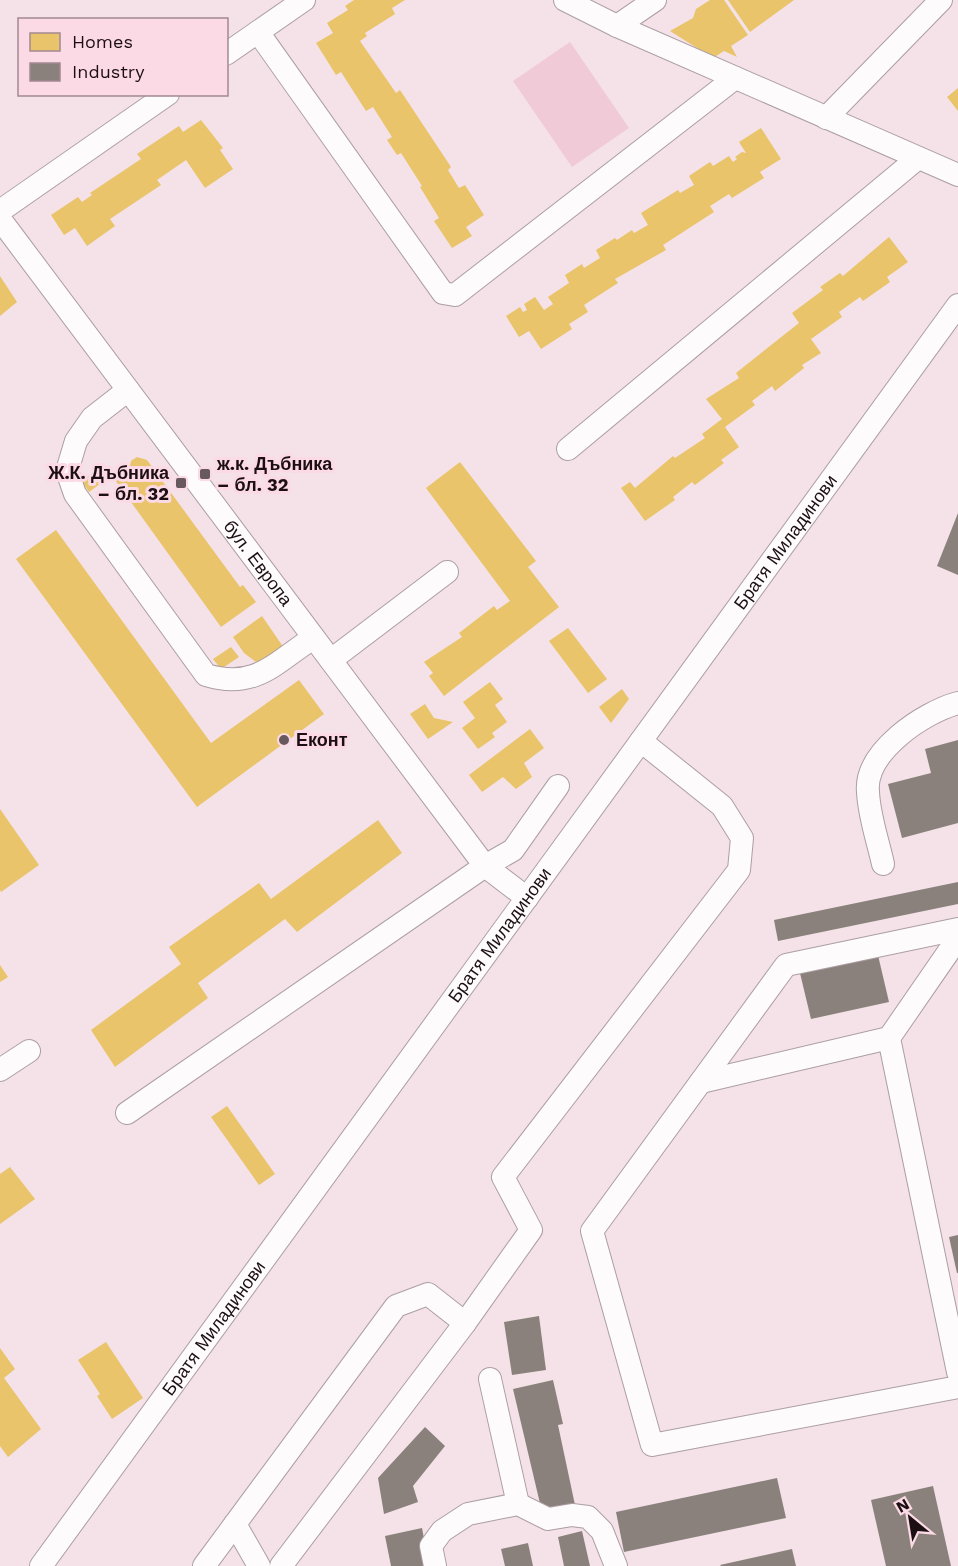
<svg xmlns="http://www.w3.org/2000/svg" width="958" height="1566" font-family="'Work Sans',sans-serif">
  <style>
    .green { fill: #f0cad6 }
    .homes { fill: #e9c46a }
    .industry { fill: #8a817c }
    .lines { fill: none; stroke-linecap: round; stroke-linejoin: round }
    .minor-casing { stroke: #ac9ea3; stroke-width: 24 }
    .minor { stroke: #fdfbfc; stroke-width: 22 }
    .poi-dot { fill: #68595e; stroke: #fcdae5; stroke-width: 2 }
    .labels { text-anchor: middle; stroke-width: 6; stroke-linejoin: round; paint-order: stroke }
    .poi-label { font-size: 18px; font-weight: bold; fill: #1c0f13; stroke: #fcdae5; text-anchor: start }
    .street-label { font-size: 18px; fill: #1c0f13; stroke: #fcdae5 }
  </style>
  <rect width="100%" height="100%" fill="#f4e2e8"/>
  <!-- green -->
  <path class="green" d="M570 42 629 128 572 167 513 81Z"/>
  <!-- homes -->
  <g class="homes">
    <path d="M354 0H405L392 8 395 14 365 33 367 36 360 41 396 93 400 90 451 167 448 170 459 188 465 185 484 215 466 227 472 236 452 248 434 221 439 218 420 187 422 186 401 153 397 155 387 140 392 137 373 107 366 111 341 72 336 75 316 43 333 33 327 23 348 10 345 6Z"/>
    <path d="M710 0H724L748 35 731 46 737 57 724 51 713 58 670 31 693 18 696 9Z"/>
    <path d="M728 0H794L750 32Z"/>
    <path d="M958 88V111L947 97Z"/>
    <path d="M201 120 223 148 220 150 233 169 205 188 186 160 157 180 161 185 110 219 115 226 87 246 75 228 64 235 51 215 78 197 82 202 92 195 90 193 141 159 137 154 179 126 183 132Z"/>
    <path d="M761 128 781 159 760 172 764 178 732 198 729 194 710 206 714 212 663 245 666 250 615 279 618 283 584 305 588 312 569 324 572 329 541 349 529 331 519 337 506 316 520 307 523 312 527 310 524 304 535 297 544 310 553 304 548 297 569 283 565 275 582 264 584 268 600 258 596 250 615 238 617 240 632 230 634 233 648 225 641 213 678 190 680 193 694 185 689 176 710 162 713 166 729 156 733 162 737 159 735 157 742 152 746 153 739 142Z"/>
    <path d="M889 237 908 262 887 277 890 282 863 301 860 297 839 312 842 317 811 339 821 353 802 365 804 368 775 391 772 386 752 401 755 405 725 427 739 447 721 460 724 463 695 485 692 482 673 497 675 500 645 521 621 488 630 482 635 488 673 456 675 458 705 438 702 434 722 419 706 399 739 378 736 373 799 323 792 313 823 290 820 287 840 273 843 276Z"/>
    <path d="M0 276 17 302 0 316Z"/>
    <path d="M137 457 147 460 240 587 243 585 256 602 221 627 113 477 130 466 131 461Z"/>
    <path d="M460 462 536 561 528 567 559 607 444 696 429 676 433 673 424 662 462 637 459 633 494 606 497 610 510 601 426 488Z"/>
    <path d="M100 468 108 478 89 492 81 481Z"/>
    <path d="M56 530 211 743 299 680 324 714 197 807 16 559Z"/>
    <path d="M262 616 286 651 264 668 244 653 233 637Z"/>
    <path d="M568 628 607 679 588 693 549 641Z"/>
    <path d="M231 647 239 657 221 669 213 659Z"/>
    <path d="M490 682 503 699 495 705 507 722 492 733 495 737 478 749 462 728 475 718 463 702Z"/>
    <path d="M622 689 629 699 611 723 599 707Z"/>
    <path d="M425 704 434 718 453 722 428 739 410 714Z"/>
    <path d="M530 729 544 748 524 763 532 777 516 789 503 777 482 792 469 775Z"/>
    <path d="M0 809 39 865 1 892 0 890Z"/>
    <path d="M378 820 402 853 297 932 285 919 198 983 208 998 115 1067 91 1030 181 964 169 947 259 883 271 899Z"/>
    <path d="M0 965 8 977 0 982Z"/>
    <path d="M227 1106 275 1174 259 1185 211 1117Z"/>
    <path d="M10 1167 35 1199 0 1224V1174Z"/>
    <path d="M106 1342 143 1398 112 1419 97 1396 100 1394 78 1360Z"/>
    <path d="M0 1348 15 1369 4 1378 41 1429 8 1457 0 1446Z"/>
  </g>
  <!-- industry -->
  <g class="industry">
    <path d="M958 513V575L937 566Z"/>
    <path d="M958 740V823L902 838 888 784 931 773 925 749Z"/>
    <path d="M958 882V904L778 941 774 920Z"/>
    <path d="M877 951 889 1002 811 1019 799 969Z"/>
    <path d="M958 1235V1273H957L949 1237Z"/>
    <path d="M539 1316 546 1370 512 1375 504 1322Z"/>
    <path d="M553 1380 563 1424 558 1425 575 1505 542 1512 513 1389Z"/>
    <path d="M425 1427 445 1446 413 1486 418 1502 384 1514 378 1478Z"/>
    <path d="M777 1478 786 1518 624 1552 616 1512Z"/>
    <path d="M933 1486 951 1566H886L871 1500Z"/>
    <path d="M422 1528 429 1566H391L385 1536Z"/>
    <path d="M582 1531 590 1566H564L558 1537Z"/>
    <path d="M528 1543 533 1566H505L501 1549Z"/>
    <path d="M792 1549 796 1566H721L720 1565Z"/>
  </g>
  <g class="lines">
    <defs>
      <g id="minor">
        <path d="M565 0 617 26 958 175"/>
        <path d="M617 26 655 0"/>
        <path d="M258 32 443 293 455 295 735 78"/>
        <path d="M226 54 304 0"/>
        <path d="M826 118 941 0"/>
        <path d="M0 211 168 94"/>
        <path id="s1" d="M0 219 485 866 527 898"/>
        <path d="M128 390 92 418 76 441 67 471 75 494 206 675C255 690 275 663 313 638"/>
        <path d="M568 449 918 158"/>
        <path d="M331 660 447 572"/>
        <path d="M883 864C878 841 869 816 868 792 864 752 924 712 958 703"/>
        <path d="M958 929 786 965 592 1231 652 1445 958 1387"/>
        <path d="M958 938 889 1038 958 1372"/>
        <path d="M0 1070 29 1051"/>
        <path d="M701 1082 889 1038"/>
        <path d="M127 1113 485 866 513 850 558 786"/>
        <path d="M490 1379 518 1504"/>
        <path id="s2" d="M41 1566 958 305"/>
        <path d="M204 1566 235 1524"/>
        <path d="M259 1566 235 1524 396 1306 428 1294 465 1323"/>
        <path d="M281 1566 465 1323 531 1230 503 1177 739 870 742 838 722 806 641 741"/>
        <path d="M435 1566 431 1546 442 1531 468 1514 518 1504 548 1519 572 1515 588 1517 602 1531 616 1566"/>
      </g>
    </defs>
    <!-- minor casing -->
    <use href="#minor" class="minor-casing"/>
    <!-- minor -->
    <use href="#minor" class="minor"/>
  </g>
  <!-- markers -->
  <g class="poi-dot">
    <rect x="199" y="468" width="12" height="12" rx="3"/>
    <rect x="175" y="477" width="12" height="12" rx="3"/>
    <circle cx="284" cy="740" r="6"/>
  </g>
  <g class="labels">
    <!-- poi labels -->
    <g class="poi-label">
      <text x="217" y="470">ж.к. Дъбника<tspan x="217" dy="21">– бл. 32</tspan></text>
      <text x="169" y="479" text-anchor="end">Ж.К. Дъбника<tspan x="169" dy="21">– бл. 32</tspan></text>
      <text x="296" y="746">Еконт</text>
    </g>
    <!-- street labels -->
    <g class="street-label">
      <text dy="6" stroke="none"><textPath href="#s2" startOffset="1266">Братя Миладинови</textPath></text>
      <text dy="6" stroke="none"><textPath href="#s1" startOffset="430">бул. Европа</textPath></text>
      <text dy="6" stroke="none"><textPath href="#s2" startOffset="780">Братя Миладинови</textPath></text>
      <text dy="6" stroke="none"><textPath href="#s2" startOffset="294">Братя Миладинови</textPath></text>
    </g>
  </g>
  <!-- legend -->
  <rect x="18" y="18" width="210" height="78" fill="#fcdae5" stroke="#a28991" stroke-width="1.5"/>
  <rect x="30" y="33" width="30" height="18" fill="#e9c46a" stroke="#a28991" stroke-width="1.5"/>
  <text x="72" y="48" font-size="18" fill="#1c0f13">Homes</text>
  <rect x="30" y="63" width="30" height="18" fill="#8a817c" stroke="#a28991" stroke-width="1.5"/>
  <text x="72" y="78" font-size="18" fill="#1c0f13">Industry</text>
  <!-- north arrow -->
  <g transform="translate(910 1518) rotate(330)" stroke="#fcdae5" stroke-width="4.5" paint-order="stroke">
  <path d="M0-4.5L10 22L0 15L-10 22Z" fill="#1c0f13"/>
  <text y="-9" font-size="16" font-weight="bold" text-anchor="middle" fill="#1c0f13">N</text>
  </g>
</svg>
